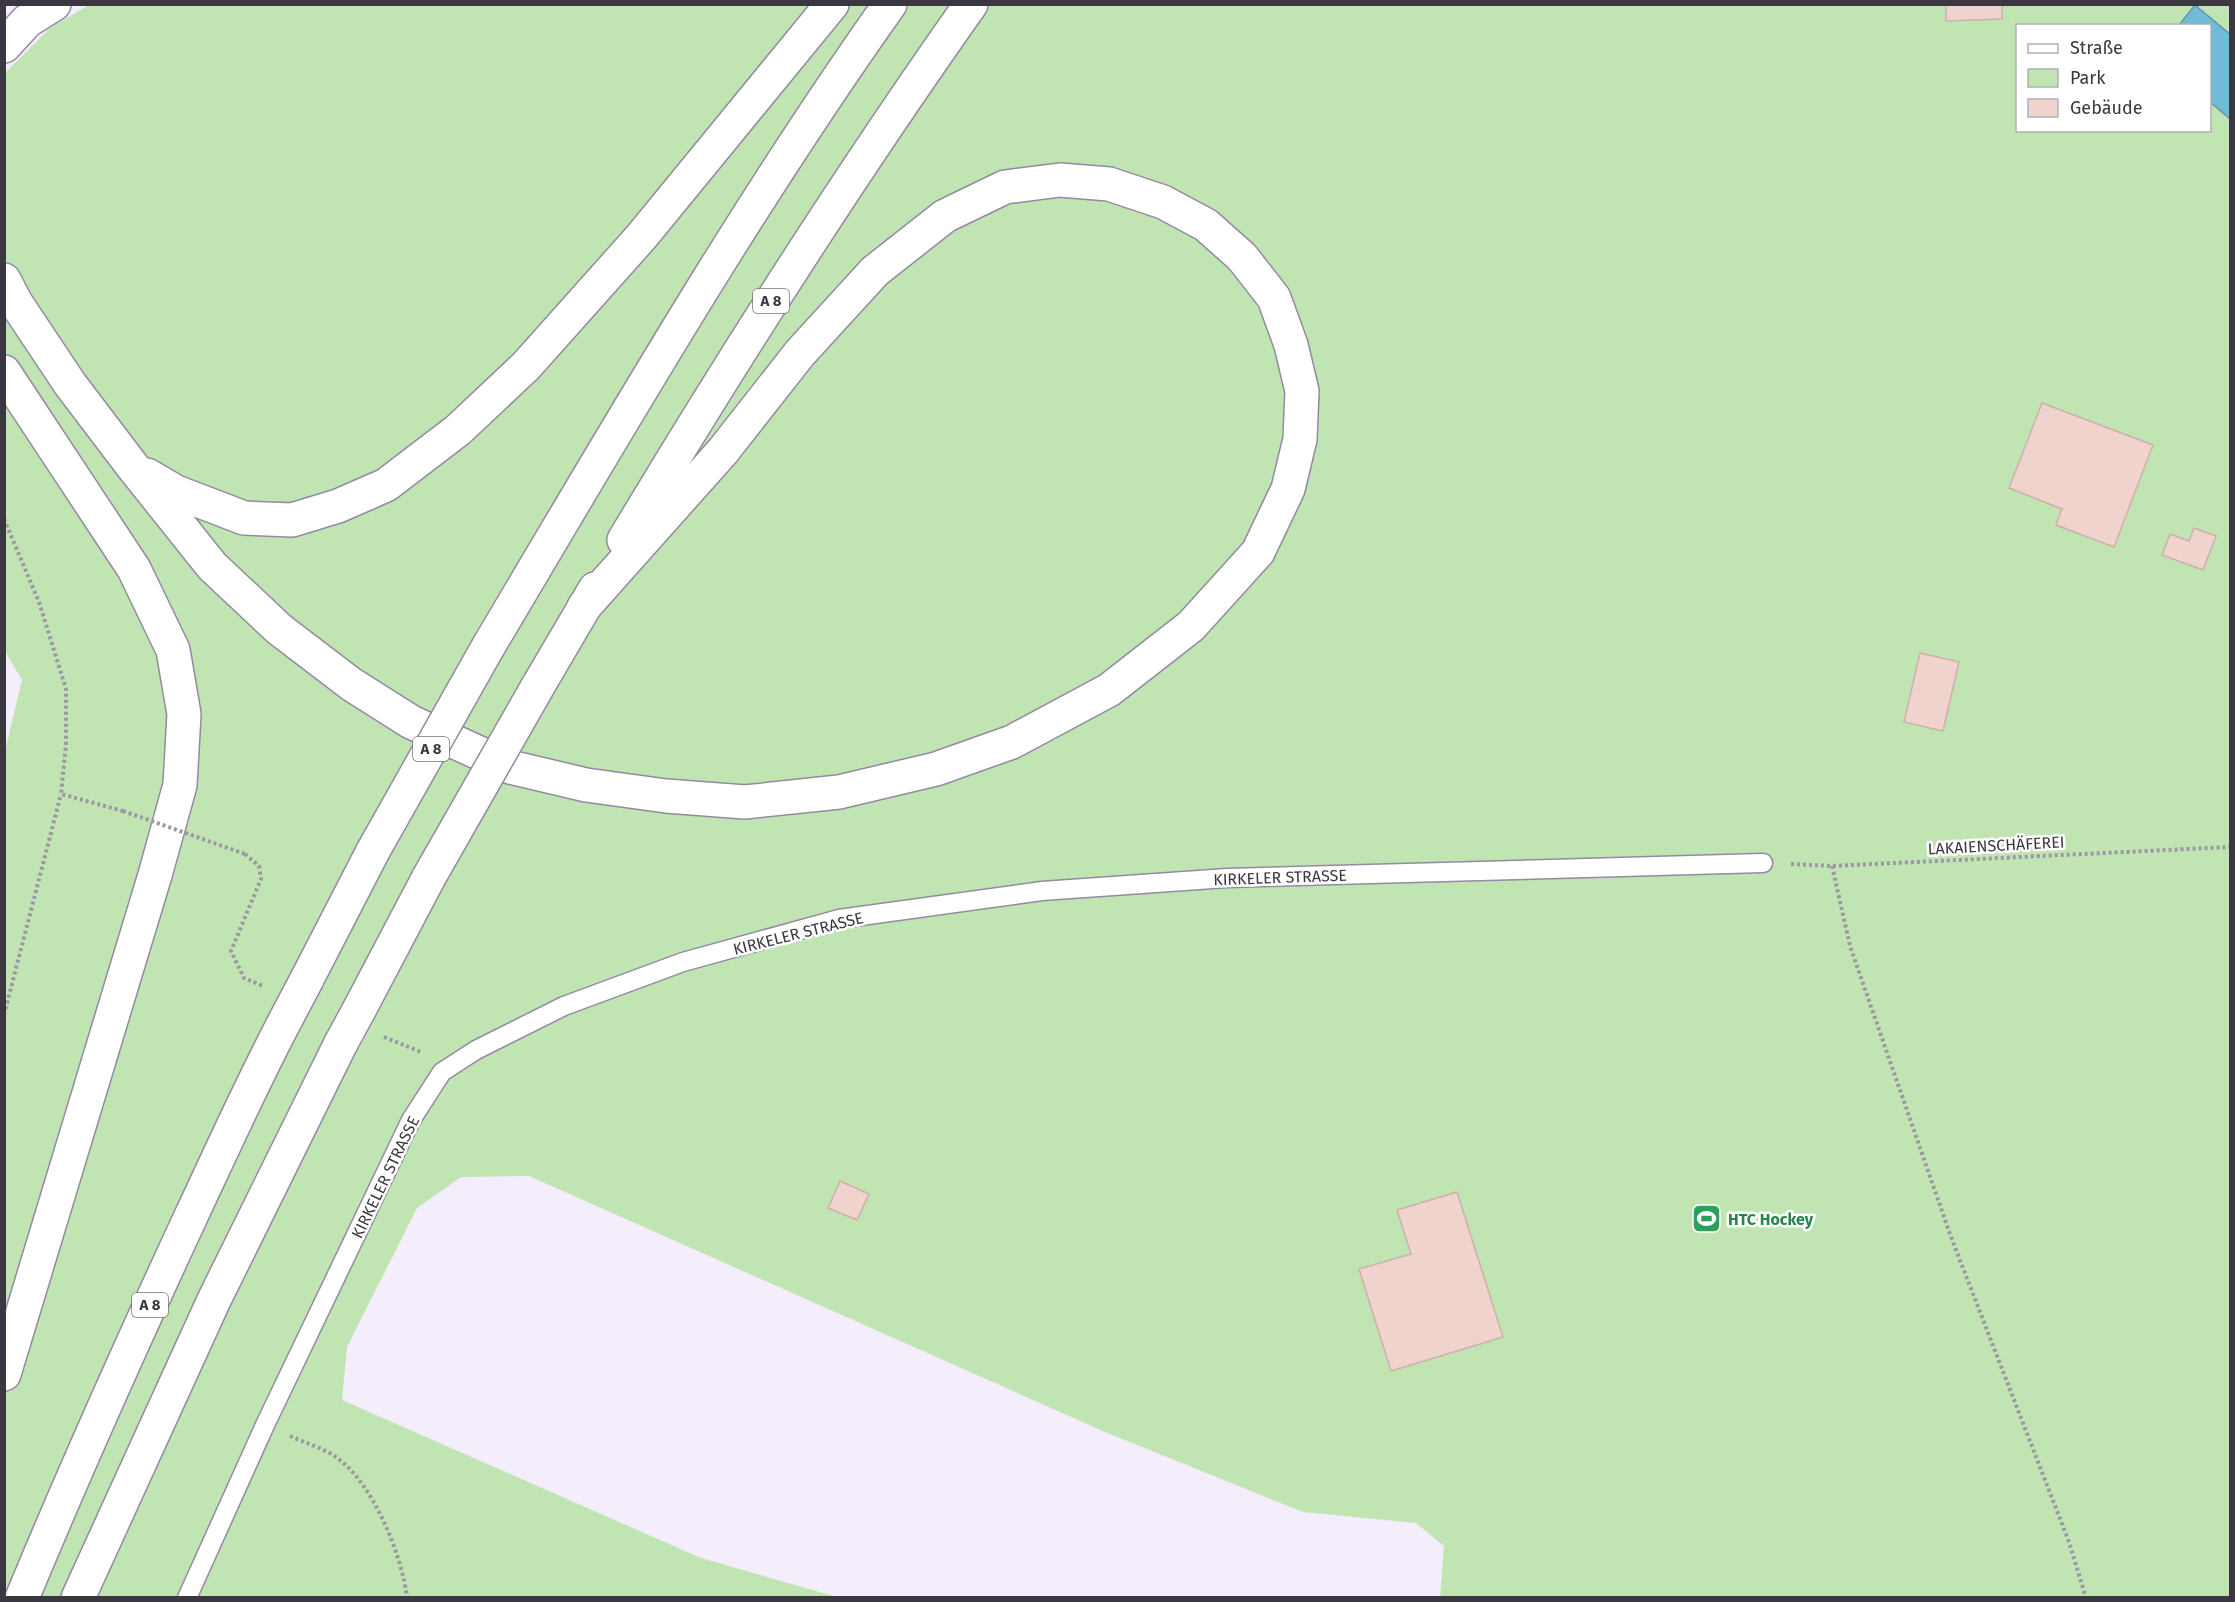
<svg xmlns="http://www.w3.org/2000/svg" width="2235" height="1602" font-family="'Fira Sans',sans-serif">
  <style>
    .green { fill: #c0e5b3; fill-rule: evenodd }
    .water { fill: #72bbd7; stroke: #6293aa; stroke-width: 1.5 }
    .building { fill: #f1d3ce; stroke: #ceb0ac; stroke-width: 1.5 }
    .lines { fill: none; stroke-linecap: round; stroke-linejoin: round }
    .service-casing { stroke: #938aa1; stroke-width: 21 }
    .secondary-casing { stroke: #938aa1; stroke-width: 36 }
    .motorway-casing { stroke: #938aa1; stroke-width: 36 }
    .path { stroke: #9c97a3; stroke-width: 4; stroke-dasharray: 3 3; stroke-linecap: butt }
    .service { stroke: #fff; stroke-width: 18 }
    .secondary { stroke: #fff; stroke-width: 33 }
    .motorway { stroke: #fff; stroke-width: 33 }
    .motorway-bridge-casing { stroke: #938aa1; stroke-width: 36; stroke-linecap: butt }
    .path-bridge { stroke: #9c97a3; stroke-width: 4; stroke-dasharray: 3 3; stroke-linecap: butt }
    .motorway-bridge { stroke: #fff; stroke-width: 33 }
    .labels { text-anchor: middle; stroke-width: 5; stroke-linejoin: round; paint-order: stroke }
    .shield { fill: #fff; stroke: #76737a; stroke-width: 1.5 }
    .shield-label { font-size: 15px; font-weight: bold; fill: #3b3741 }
    .street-label { font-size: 16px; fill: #3b3741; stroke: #fff }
    .leisure-label { font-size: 16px; font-weight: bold; fill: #27864d; stroke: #fff; text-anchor: start }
  </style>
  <rect width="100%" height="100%" fill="#f3edfc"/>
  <!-- green -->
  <path class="green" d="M89 5H2230V1597H1440L1444 1546 1416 1523 1303 1512 1105 1432 529 1176 461 1177 417 1208 347 1347 342 1400 701 1558 837 1597H5L4 755 22 680 5 651V73L50 28ZM2018 26H2210V130H2018Z"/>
  <!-- water -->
  <path class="water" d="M2195 5 2230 34V119L2210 102V26L2179 25Z"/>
  <!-- building -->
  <g class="building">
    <path d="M1946 4H2002V19L1946 21Z"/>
    <path d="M2042 403 2153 445 2114 547 2056 525 2062 509 2009 488Z"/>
    <path d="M2194 528 2216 536 2203 570 2162 555 2170 534 2189 541Z"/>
    <path d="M1920 653 1959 662 1943 731 1904 722Z"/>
    <path d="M840 1181 869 1194 857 1220 828 1208Z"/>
    <path d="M1457 1192 1503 1337 1391 1371 1359 1269 1411 1254 1397 1210Z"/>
  </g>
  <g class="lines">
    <defs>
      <path id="service" d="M187 1598 265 1425 411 1120 442 1072 476 1050 564 1006 683 962 839 919 1042 891 1227 878 1763 863"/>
      <path id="secondary" d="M4 46 27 21 54 4"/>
      <g id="motorway">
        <path d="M4 280 16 303 70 384 133 467 212 566 279 629 351 684 411 722 510 767 586 785 666 796 745 802 839 792 936 769 1012 742 1109 690 1191 626 1258 552 1288 489 1300 439 1302 391 1291 345 1274 298 1242 257 1206 225 1163 202 1109 184 1060 180 1005 187 945 216 875 271 800 353 723 451 584 607"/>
        <path d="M4 372 134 569 173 650 184 714 180 785 155 875 4 1374"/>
        <path d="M147 475 176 492 244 518 292 520 338 506 386 485 458 430 526 366 642 236 832 4"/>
        <path d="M624 540C734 357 848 178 971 4"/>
        <path d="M488 647C617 430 744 210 890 4"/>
        <path d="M538 686 595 589"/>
        <path d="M307 979 373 851"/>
        <path d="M359 1010 429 877"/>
        <path d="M22 1598C76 1468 133 1341 192 1214 223 1148 253 1081 287 1017"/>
        <path d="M78 1598 214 1300 341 1043"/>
      </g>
    </defs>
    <!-- service casing -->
    <use href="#service" class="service-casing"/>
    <!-- secondary casing -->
    <use href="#secondary" class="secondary-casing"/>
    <!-- motorway casing -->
    <use href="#motorway" class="motorway-casing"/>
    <!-- path -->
    <g class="path">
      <path d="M4 519 39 602 66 689V744L61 794 123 811"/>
      <path d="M245 854 259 866 261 879 231 951 244 978 263 986"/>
      <path d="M1791 864 1832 866 2230 847"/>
      <path d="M1832 866 1850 946 1951 1237 2069 1542 2086 1598"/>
      <path d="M4 1015 61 794"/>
      <path d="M384 1037 421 1052"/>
      <path d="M290 1436C305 1443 324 1448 337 1458 373 1483 402 1555 407 1598"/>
    </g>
    <!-- service -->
    <use href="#service" class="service"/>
    <!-- secondary -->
    <use href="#secondary" class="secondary"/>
    <!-- motorway -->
    <use href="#motorway" class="motorway"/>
    <defs>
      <g id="motorway-bridge">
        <path d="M373 851 488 647"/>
        <path d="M429 877 538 686"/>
        <path d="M287 1017 307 979"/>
        <path d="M341 1043 359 1010"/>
      </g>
    </defs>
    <!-- motorway-bridge casing -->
    <use href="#motorway-bridge" class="motorway-bridge-casing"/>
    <!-- path-bridge -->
    <path class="path-bridge" d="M123 811 245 854"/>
    <!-- motorway-bridge -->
    <use href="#motorway-bridge" class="motorway-bridge"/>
  </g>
  <!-- icons -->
  <defs>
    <symbol id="stadium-square" viewBox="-11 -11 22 22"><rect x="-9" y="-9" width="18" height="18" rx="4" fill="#2e9e5b" stroke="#fff"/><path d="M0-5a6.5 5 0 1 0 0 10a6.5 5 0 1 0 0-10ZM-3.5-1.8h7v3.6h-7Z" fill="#fff"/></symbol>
  </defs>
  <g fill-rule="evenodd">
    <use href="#stadium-square" x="1690" y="1202" width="33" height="33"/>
  </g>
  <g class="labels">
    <!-- shield labels -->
    <g class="shield">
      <rect x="753" y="289" width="36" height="24" rx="4.5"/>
      <rect x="413" y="737" width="36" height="24" rx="4.5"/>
      <rect x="132" y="1293" width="36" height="24" rx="4.5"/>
    </g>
    <g class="shield-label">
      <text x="771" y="306">A 8</text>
      <text x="431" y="754">A 8</text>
      <text x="150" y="1310">A 8</text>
    </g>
    <!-- street labels -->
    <g class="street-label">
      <text transform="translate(1996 845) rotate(-3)" y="6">LAKAIENSCHÄFEREI</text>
      <text transform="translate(1280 877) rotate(-2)" y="6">KIRKELER STRASSE</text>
      <text transform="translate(798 933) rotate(-14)" y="6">KIRKELER STRASSE</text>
      <text transform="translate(385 1177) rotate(-64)" y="6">KIRKELER STRASSE</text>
    </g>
    <!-- leisure labels -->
    <g class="leisure-label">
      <text x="1728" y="1225">HTC Hockey</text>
    </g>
  </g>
  <!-- border -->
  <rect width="2235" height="1602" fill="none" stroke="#3b3741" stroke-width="12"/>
  <!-- legend -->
  <rect x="2016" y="24" width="195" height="108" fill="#ffffff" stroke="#b1afb3" stroke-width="1.5"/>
  <rect x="2028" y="44" width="30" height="9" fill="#ffffff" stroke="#b1afb3" stroke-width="1.5"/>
  <text x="2070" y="54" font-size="18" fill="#3b3741">Straße</text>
  <rect x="2028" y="69" width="30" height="18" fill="#c0e5b3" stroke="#b1afb3" stroke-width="1.5"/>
  <text x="2070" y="84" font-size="18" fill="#3b3741">Park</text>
  <rect x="2028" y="99" width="30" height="18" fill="#f1d3ce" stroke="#b1afb3" stroke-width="1.5"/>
  <text x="2070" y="114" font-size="18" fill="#3b3741">Gebäude</text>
</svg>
